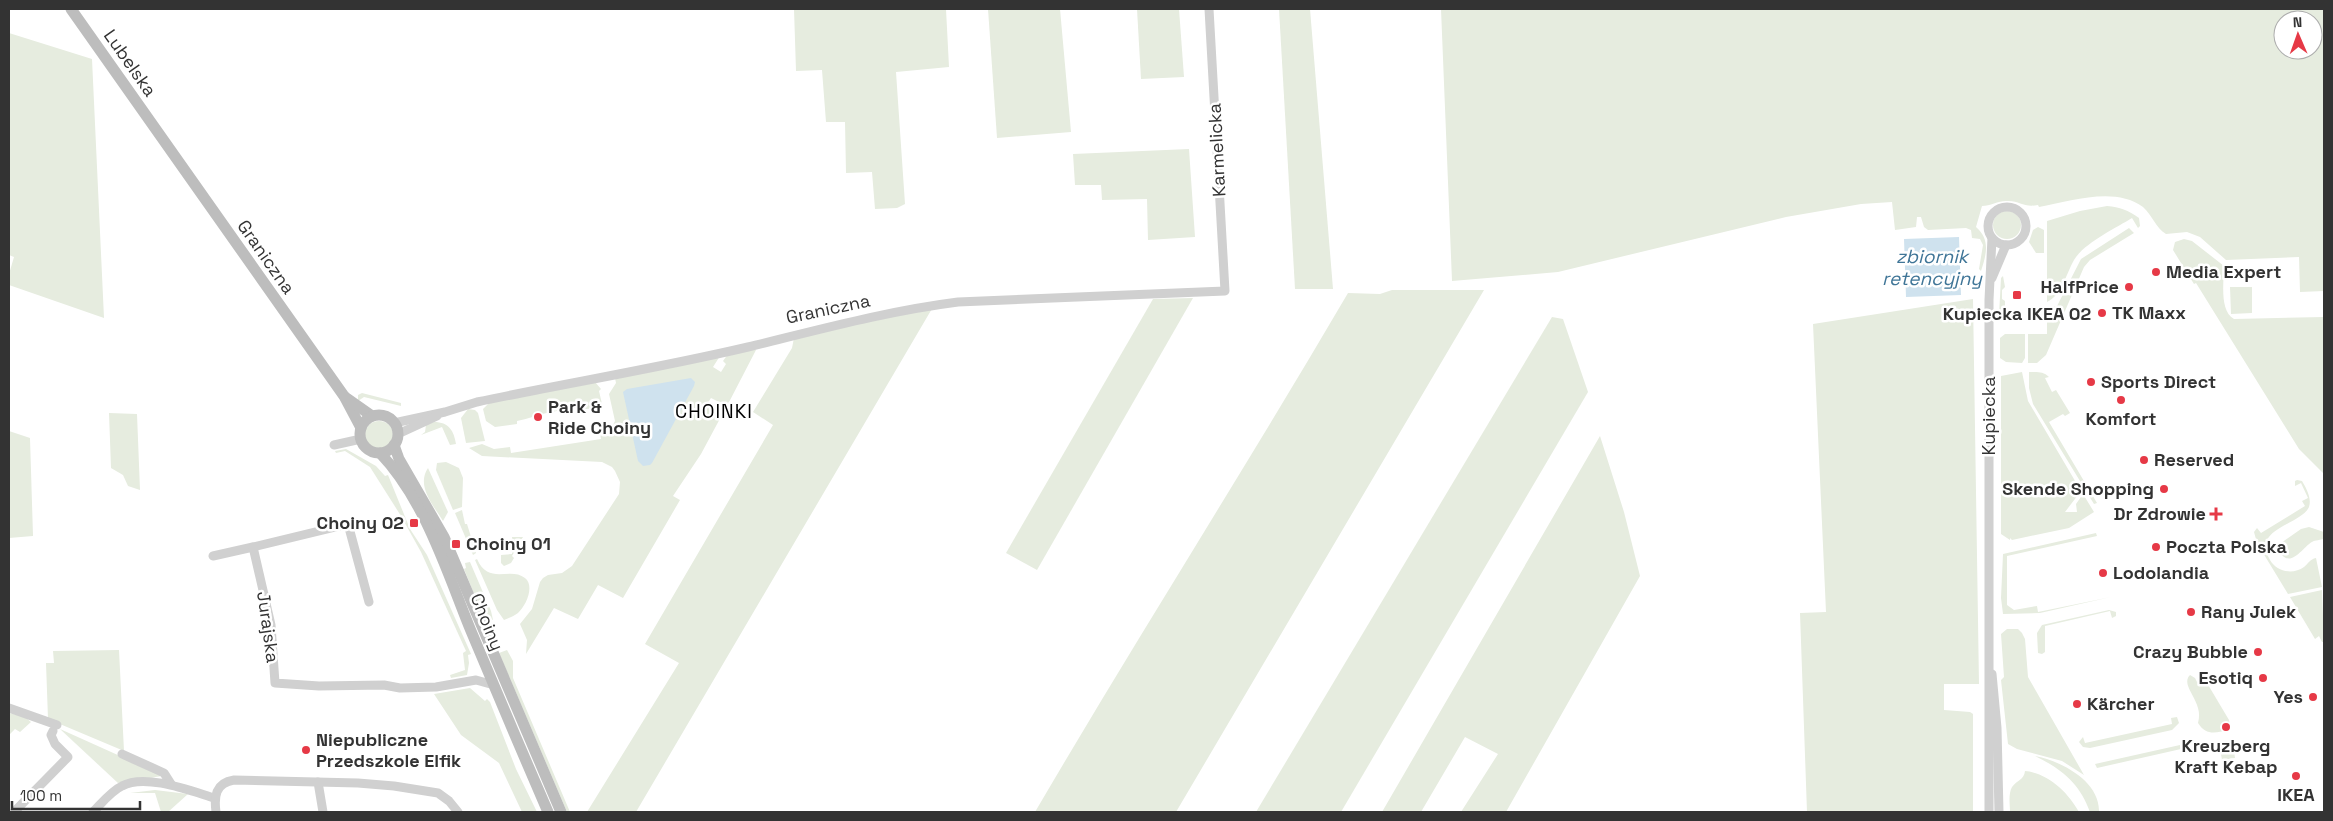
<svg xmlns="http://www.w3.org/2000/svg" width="2333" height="821" font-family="'Space Grotesk',sans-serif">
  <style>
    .green { fill: #e6ecdf; fill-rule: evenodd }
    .water { fill: #cfe2ee }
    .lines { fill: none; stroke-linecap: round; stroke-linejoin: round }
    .street { stroke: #d0d0d0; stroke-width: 9 }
    .secondary { stroke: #bdbdbd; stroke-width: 11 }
    .poi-dot { fill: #e63946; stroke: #fff; stroke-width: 2 }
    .labels { text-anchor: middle; stroke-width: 5; stroke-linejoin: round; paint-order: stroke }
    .street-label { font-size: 18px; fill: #333; stroke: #fff }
    .poi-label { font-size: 18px; font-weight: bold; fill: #333; stroke: #fff; text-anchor: start }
    .water-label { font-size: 19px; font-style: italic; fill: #3f7597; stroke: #fff }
    .neighbourhood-label { font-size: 19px; letter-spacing: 1px; fill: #000; stroke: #fff }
  </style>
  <rect width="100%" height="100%" fill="#fff"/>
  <!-- green -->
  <g class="green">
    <path d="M794 9H946L949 67 896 72 905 204 897 208 875 209 872 172 846 173 845 122H826L822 70 796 71Z"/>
    <path d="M988 9H1060L1071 132 997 138Z"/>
    <path d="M1137 9H1179L1184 77 1141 79Z"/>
    <path d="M1279 9H1310L1333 289H1295Z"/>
    <path d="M1441 9H2324V291L2300 292 2299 257 2226 260 2200 237 2187 232 2166 234C2156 228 2152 215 2143 207 2115 186 2071 201 2039 207L2038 205C2023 208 2020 200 2006 201 1998 201 1990 206 1982 206L1976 227C1991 240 1986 255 1981 271L1979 269 1983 245 1980 239 1972 238 1971 230 1966 228 1928 230 1924 227 1921 217H1917L1916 227 1895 230 1892 202 1861 204 1786 217 1558 272 1452 281ZM2283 20H2313V50H2283Z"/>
    <path d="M9 33 92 59 104 318 9 285V274L14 257 9 255Z"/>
    <path d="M1189 149 1195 237 1148 240 1147 199 1102 200 1101 185H1075L1073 154Z"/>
    <path d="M2107 206C2120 207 2128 210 2139 218L2140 226 2138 228 2132 218C2116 228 2084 243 2074 260 2066 274 2062 295 2047 302V221L2080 211Z"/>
    <circle cx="2007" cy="225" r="14"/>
    <path d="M2038 227 2044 230V253H2036L2029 242 2033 230Z"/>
    <path d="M2129 228 2134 233 2090 260 2084 267 2046 355 2037 363H2028V334H2047V307L2057 306 2081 259Z"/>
    <path d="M2184 239 2192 241 2224 266C2224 281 2219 311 2234 319L2324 317V474L2299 449 2196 283 2194 284 2173 250 2175 242Z"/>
    <path d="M2003 276 2005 287 2002 290V299L2005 301V316L2002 319 1999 315 2001 278Z"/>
    <path d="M2230 287H2252V313L2231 314Z"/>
    <path d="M1392 290H1484L1176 812H1035C1137 638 1246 467 1348 293L1380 294Z"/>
    <path d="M1193 298 1037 570 1006 553 1153 299Z"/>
    <path d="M1973 299 1979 684H1944V710L1970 712 1973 714V812H1807L1800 613 1826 612 1813 324Z"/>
    <path d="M933 307 636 812H587L679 663 645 644 773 425 753 412 792 348 794 338Z"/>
    <path d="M1552 317 1563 319 1588 392 1341 812H1256Z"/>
    <path d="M2005 334H2025V358L2022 363 2006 362 2000 358V338Z"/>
    <path d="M752 348 756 350 727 406 711 398 707 404 723 413 701 454 673 496 680 500 623 598 598 585 578 619 554 608 526 654 527 640 520 624 532 609 540 582 543 578 548 575 562 573 572 566 619 494 620 482 615 471 612 467 602 462 482 456 469 448 482 444 494 449 510 447 511 453 601 439 600 433 611 429 615 421 609 394 616 383 615 378 720 356 713 367 721 372 726 364 723 361 728 354Z"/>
    <path d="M2022 372 2028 401 2081 491 2065 512H2077L2076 504 2083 494 2094 512 2069 528 2012 540 2010 538V540L2001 534V376Z"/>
    <path d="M2029 372C2037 372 2043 371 2049 377L2045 378 2052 392 2056 390 2070 413 2065 416 2063 414 2049 422 2097 503 2094 504 2033 404 2029 388Z"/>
    <path d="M595 382 601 389 599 391 602 404 598 408C582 410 567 409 551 412 539 414 529 419 517 421V424L495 427 486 421 483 409 489 403Z"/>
    <path d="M362 393 401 403V406L364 397 358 401V395Z"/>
    <path d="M468 409 475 410 478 413 485 441 466 443 461 418Z"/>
    <path d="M109 413 137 414 140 490 128 486 123 475 111 468Z"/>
    <circle cx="379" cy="435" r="14"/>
    <path d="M434 422C449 422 454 431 456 444L450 445 442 427 421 435 425 432 426 425Z"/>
    <path d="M9 431 30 438 33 536 9 538Z"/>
    <path d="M1600 436 1624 512 1640 576 1506 812H1461L1498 754 1465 737 1421 812H1382Z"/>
    <path d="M346 449 376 466 385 476 388 475 410 529 427 555 471 654 468 655 469 663 467 675 451 678 450 675 465 670 463 653 466 651 421 552 401 516 370 467 345 451 336 453 335 451Z"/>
    <path d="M446 462 459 468 463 478 462 507 453 510 436 470 437 463Z"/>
    <path d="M428 468 448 512 443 521C433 505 416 486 428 468Z"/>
    <path d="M2297 480 2302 481C2306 488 2312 498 2309 507 2301 525 2251 528 2270 560 2277 572 2293 575 2304 567 2308 564 2310 559 2316 558L2322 587 2288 594 2257 543 2254 532 2257 528 2261 533 2305 506 2302 501 2308 498 2301 483 2295 486V481Z"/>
    <path d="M462 510 465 524H467L476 553 473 555 455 513Z"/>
    <path d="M2309 527 2324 532V539C2321 540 2315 540 2312 542 2305 545 2292 567 2282 555 2279 551 2280 547 2281 543L2301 529Z"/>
    <path d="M2096 533 2097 536 2007 556V605L2014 610 2037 606 2038 612 2111 597 2040 613 2003 614 2001 598 2003 554Z"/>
    <path d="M512 537H523L512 556 514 558 511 563 504 566 501 563V555L512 554Z"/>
    <path d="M477 559C489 586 510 566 525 578 535 586 526 606 518 613 514 616 509 618 504 620L497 610 475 560Z"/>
    <path d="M470 562 491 611 493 620 486 616 481 611 464 569 466 568 465 563Z"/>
    <path d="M2322 590 2324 642H2322L2319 636 2315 639 2290 597Z"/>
    <path d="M2109 610 2116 612V616L2112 618 2110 611 2045 626V652L2042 654 2038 653 2037 633 2042 625Z"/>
    <path d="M2007 629H2018L2022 633 2025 639 2028 677 2084 775 2062 761 2017 749 2008 744 2001 680 2004 677 2001 634Z"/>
    <path d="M119 650 124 751 48 719 46 663H54L53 651Z"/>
    <path d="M507 650 513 661V678L570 812H567L499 653Z"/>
    <path d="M2190 675 2195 678 2197 682 2201 680 2204 684 2207 683 2229 720 2231 730C2216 732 2207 737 2198 723 2205 702 2179 686 2190 675Z"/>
    <path d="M470 688 485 701 487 699 490 702 516 769 537 812H522L499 763 461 735 434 694Z"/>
    <path d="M9 713 25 717 31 722 20 732 15 729 9 735Z"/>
    <path d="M2177 717 2179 723 2172 730 2090 748 2083 747 2079 742 2083 737 2085 743 2172 724 2171 718Z"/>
    <path d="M60 729 160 774 162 776 118 783Z"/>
    <path d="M2180 745 2181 749 2097 768 2095 764Z"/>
    <path d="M2233 745 2235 758 2222 760 2220 748Z"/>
    <path d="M2035 756C2061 761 2100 781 2099 812H2090C2080 784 2062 769 2035 756Z"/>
    <path d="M2025 771C2048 773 2068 792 2079 812H2010C2010 805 2008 794 2012 787 2017 780 2024 780 2025 771Z"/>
    <path d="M155 790 188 794 168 812H161L155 793H130Z"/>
  </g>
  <!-- water -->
  <g class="water">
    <path d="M1959 237 1961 295 1906 297 1904 239Z"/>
    <path d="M691 378 695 382 694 386 652 463 650 465 643 466 638 461 623 392 627 389Z"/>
  </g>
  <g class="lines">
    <!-- street -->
    <g class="street">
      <circle cx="2007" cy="226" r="19"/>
      <path d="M1992 278 2006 245"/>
      <path d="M394 423 445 412 477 402C567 383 659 368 748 347 818 330 887 311 958 302L1225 291 1209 9"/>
      <path d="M398 434 437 416"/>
      <path d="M334 445 361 439"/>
      <path d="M213 556 253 547"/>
      <path d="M369 602 348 524 253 547 271 625 275 683 319 686 384 685 400 688 436 687 476 680 494 685"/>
      <path d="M1992 674 1997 728 1999 812"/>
      <path d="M9 708 57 725"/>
      <path d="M122 754 164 773 171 784"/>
      <path d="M318 782 323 812"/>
      <path d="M14 812 68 757 55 744 51 735 53 731"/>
      <path d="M93 812C101 804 111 791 122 786 145 773 191 791 214 798"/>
      <path d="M216 812C214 797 215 783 234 780L358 783 394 786 438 793 449 801 458 812"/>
      <path d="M1989 812V300L1992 238"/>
    </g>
    <!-- secondary -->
    <g class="secondary">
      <path d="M71 9 344 396 361 428"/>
      <path d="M345 397 372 416"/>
      <circle cx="379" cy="434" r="19"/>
      <path d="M394 445 399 459 444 537 561 812"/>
      <path d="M380 453C425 500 447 572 471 631 496 691 522 752 548 812"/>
    </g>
  </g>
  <!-- markers -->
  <g class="poi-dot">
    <circle cx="2156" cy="272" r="5"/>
    <circle cx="2129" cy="287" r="5"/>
    <rect x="2012" y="290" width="10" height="10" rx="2.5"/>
    <circle cx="2102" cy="313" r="5"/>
    <circle cx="2091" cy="382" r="5"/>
    <circle cx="2121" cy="400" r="5"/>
    <circle cx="538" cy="417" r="5"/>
    <circle cx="2144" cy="460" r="5"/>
    <circle cx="2164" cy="489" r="5"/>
    <path d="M2213.5 506.5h5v5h5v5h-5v5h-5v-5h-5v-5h5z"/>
    <rect x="409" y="518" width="10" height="10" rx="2.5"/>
    <rect x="451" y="539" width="10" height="10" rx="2.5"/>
    <circle cx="2156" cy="547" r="5"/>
    <circle cx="2103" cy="573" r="5"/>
    <circle cx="2191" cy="612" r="5"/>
    <circle cx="2258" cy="652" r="5"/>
    <circle cx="2263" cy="678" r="5"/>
    <circle cx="2313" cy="697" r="5"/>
    <circle cx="2077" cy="704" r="5"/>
    <circle cx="2226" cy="727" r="5"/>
    <circle cx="306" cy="750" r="5"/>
    <circle cx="2296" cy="776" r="5"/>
  </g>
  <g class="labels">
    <!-- street labels -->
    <g class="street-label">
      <text transform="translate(130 63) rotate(55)" y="6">Lubelska</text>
      <text transform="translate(1217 150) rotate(-93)" y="6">Karmelicka</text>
      <text transform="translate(266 257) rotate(55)" y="6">Graniczna</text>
      <text transform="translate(828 309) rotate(-12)" y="6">Graniczna</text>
      <text transform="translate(1989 416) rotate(-90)" y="6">Kupiecka</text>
      <text transform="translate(487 622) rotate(68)" y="6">Choiny</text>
      <text transform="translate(268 627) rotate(82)" y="6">Jurajska</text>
    </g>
    <!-- poi labels -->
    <g class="poi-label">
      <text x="2166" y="278">Media Expert</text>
      <text x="2119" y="293" text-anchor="end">HalfPrice</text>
      <text x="2112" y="319">TK Maxx</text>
      <text x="2017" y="320" text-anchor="middle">Kupiecka IKEA 02</text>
      <text x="2101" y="388">Sports Direct</text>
      <text x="548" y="413">Park &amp;<tspan x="548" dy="21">Ride Choiny</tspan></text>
      <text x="2121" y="425" text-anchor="middle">Komfort</text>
      <text x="2154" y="466">Reserved</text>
      <text x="2154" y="495" text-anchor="end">Skende Shopping</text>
      <text x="2206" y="520" text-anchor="end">Dr Zdrowie</text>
      <text x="404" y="529" text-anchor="end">Choiny 02</text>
      <text x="466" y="550">Choiny 01</text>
      <text x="2166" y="553">Poczta Polska</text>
      <text x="2113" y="579">Lodolandia</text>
      <text x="2201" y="618">Rany Julek</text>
      <text x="2248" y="658" text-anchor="end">Crazy Bubble</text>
      <text x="2253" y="684" text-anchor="end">Esotiq</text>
      <text x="2303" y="703" text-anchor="end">Yes</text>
      <text x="2087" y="710">Kärcher</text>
      <text x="316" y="746">Niepubliczne<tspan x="316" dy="21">Przedszkole Elfik</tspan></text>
      <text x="2226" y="752" text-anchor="middle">Kreuzberg<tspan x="2226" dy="21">Kraft Kebap</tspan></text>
      <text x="2296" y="801" text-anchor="middle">IKEA</text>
    </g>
    <!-- water labels -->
    <g class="water-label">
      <text x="1932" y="263">zbiornik<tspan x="1932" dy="22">retencyjny</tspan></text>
    </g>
    <!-- neighbourhood labels -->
    <g class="neighbourhood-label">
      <text x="714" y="418">CHOINKI</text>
    </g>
  </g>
  <!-- border -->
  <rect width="2333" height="821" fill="none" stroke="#333333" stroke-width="20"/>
  <!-- north arrow -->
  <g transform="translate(2298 35) rotate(358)"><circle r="24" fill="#ffffff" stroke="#adadad"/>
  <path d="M0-4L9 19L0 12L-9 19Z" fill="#e63946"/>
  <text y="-8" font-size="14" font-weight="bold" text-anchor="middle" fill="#333333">N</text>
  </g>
  <!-- scale -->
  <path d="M12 801v8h128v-8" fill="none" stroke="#333333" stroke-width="2.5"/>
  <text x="20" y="801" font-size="15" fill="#333333" stroke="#ffffff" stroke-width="4" paint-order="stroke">100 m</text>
</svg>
